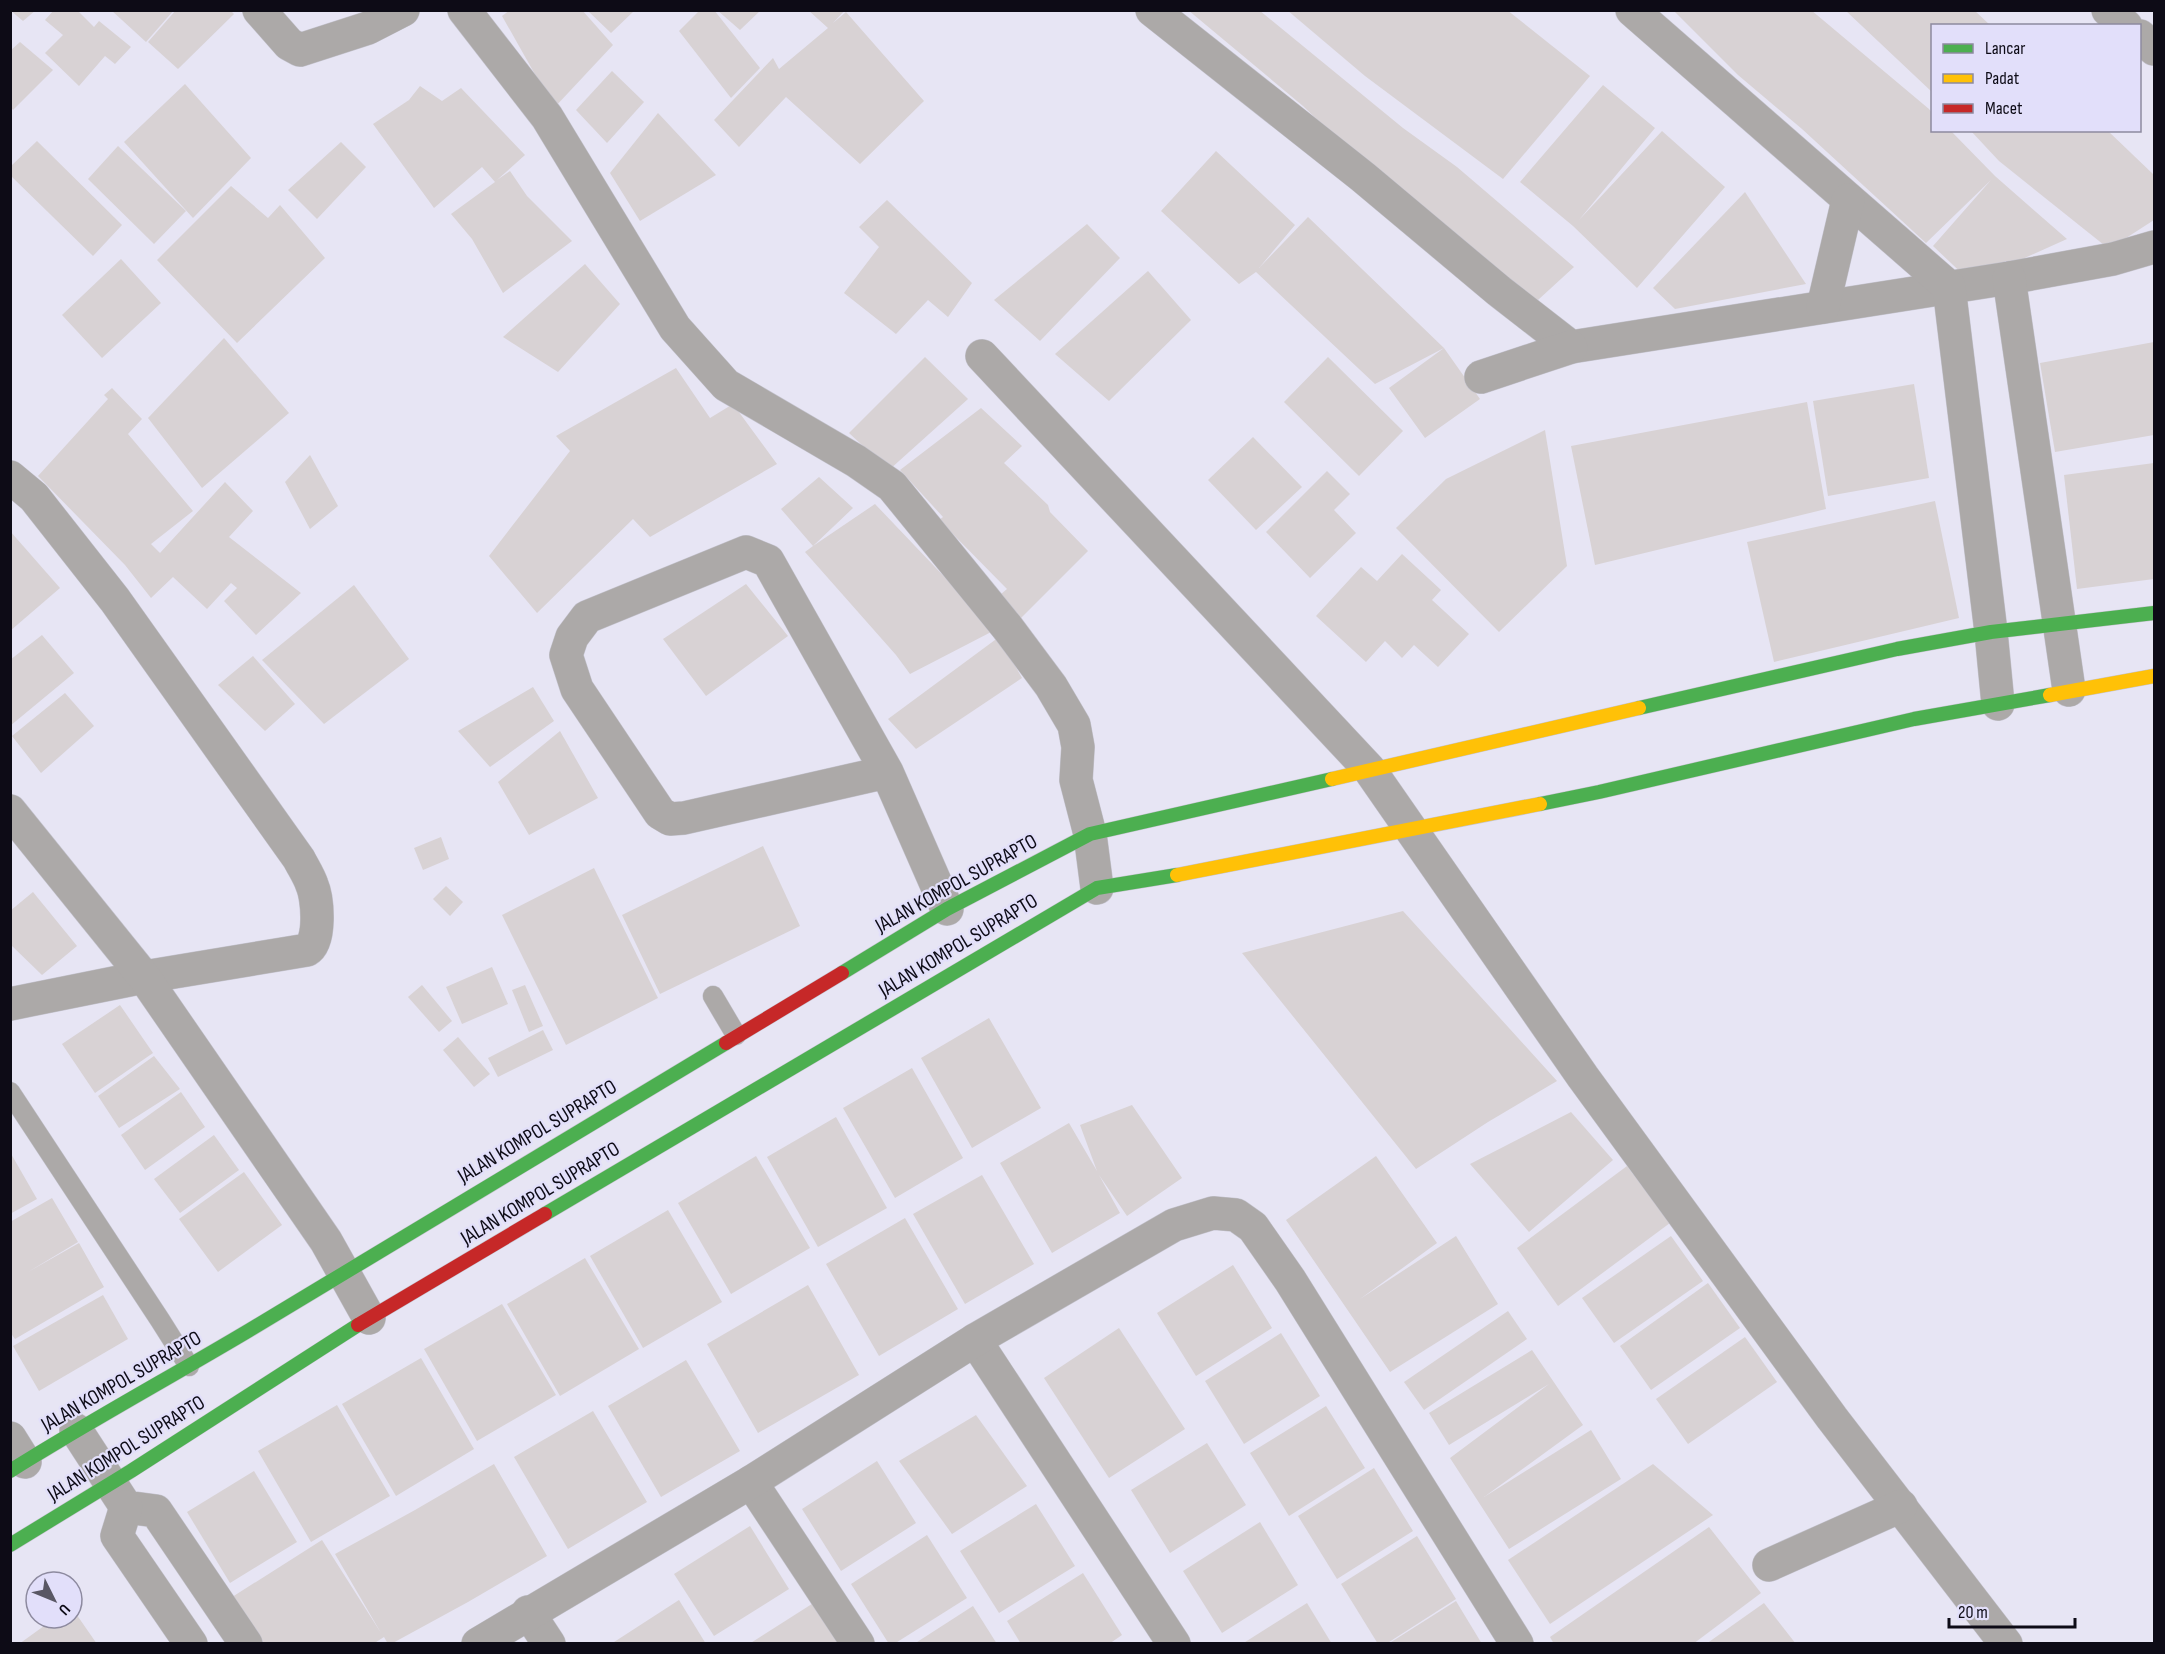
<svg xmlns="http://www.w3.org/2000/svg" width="2165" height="1654" font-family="'Sofia Sans Condensed',sans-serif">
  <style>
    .building { fill: #d8d2d4 }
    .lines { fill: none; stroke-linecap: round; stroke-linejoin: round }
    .lane-casing { stroke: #c5c4cf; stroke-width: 21 }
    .street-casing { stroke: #c5c4cf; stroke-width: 34 }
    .fast-casing { stroke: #c5c4cf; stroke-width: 15 }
    .slow-casing { stroke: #c5c4cf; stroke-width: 15 }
    .jam-casing { stroke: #c5c4cf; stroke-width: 15 }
    .lane { stroke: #aca9a8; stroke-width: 20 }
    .street { stroke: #aca9a8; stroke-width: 33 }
    .fast { stroke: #4caf50; stroke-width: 14 }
    .slow { stroke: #ffc107; stroke-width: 14 }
    .jam { stroke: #c62828; stroke-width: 14 }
    .labels { text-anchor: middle; stroke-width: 4.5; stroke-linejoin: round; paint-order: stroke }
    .street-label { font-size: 21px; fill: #0d0b16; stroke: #e2dffa }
  </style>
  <rect width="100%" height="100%" fill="#e7e5f4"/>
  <!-- building -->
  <g class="building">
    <path d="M10 10H36L23 21Z"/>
    <path d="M54 10H77L94 27 99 21 131 47 115 64 105 56 79 86 45 53 63 35 45 20Z"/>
    <path d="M111 10H174L146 42Z"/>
    <path d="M176 10H230L234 14 178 69 148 42Z"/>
    <path d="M510 10H582L613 45 554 108 502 16Z"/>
    <path d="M587 10H635L611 33Z"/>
    <path d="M700 10H714L760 68 731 98 679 31Z"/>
    <path d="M717 10H761L740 30Z"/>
    <path d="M808 10H845L833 23 846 12 924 101 860 164 786 97 739 147 714 120 773 58 779 69 828 28Z"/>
    <path d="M1188 10H1259L1403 128 1457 167 1574 267 1538 300 1488 277 1498 269 1465 241 1370 171 1303 106Z"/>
    <path d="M1287 10H1507L1590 76 1503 179 1365 76Z"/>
    <path d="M1673 10H1811L1929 109 1932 113V130H1950L1995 176 2067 239 1971 282 1933 246 1991 180 1926 243 1802 129 1738 75Z"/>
    <path d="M1845 10H1974L1991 26H1932V92Z"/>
    <path d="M20 42 53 70 13 110 10 106V51Z"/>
    <path d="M612 71 644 102 607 143 576 110Z"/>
    <path d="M185 84 251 158 193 218 124 142Z"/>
    <path d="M1603 85 1655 128 1579 220 1662 131 1725 187 1637 288 1573 226 1520 182Z"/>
    <path d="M420 86 442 101 461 88 525 155 497 180 510 171 527 196 572 241 503 293 472 239 451 214 495 182 482 167 434 208 373 124 409 100Z"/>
    <path d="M658 113 716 175 640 221 610 173Z"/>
    <path d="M1970 130H2107L2154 175V220L2109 249 1999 161Z"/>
    <path d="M37 141 122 225 93 256 10 175V167Z"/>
    <path d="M341 142 366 167 317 219 288 190Z"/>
    <path d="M118 146 186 211 154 244 88 179Z"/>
    <path d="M1216 151 1295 225 1259 268 1308 217 1444 348 1480 399 1425 438 1389 388 1444 348 1375 384 1256 272 1239 284 1161 211Z"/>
    <path d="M231 186 268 218 280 205 325 258 237 343 157 260Z"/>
    <path d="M1745 192 1806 284 1675 309 1653 288Z"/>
    <path d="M887 200 972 283 948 317 928 300 896 334 844 293 879 247 859 227Z"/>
    <path d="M1087 224 1120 258 1040 341 994 300Z"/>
    <path d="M121 259 161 303 102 358 62 315Z"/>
    <path d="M585 264 620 304 558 372 503 337Z"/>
    <path d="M1148 271 1191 320 1109 401 1055 354Z"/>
    <path d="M224 338 289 413 202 488 148 418Z"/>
    <path d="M2154 342V435L2055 452 2040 363Z"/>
    <path d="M925 357 968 399 889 470 849 433Z"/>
    <path d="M1328 357 1403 431 1359 476 1284 402Z"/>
    <path d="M676 368 710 418 733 404 777 464 650 537 633 519 537 613 489 556 570 451 556 436Z"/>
    <path d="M1914 384 1929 478 1828 496 1813 401Z"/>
    <path d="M112 388 142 419 128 434 193 511 151 544 160 553 225 482 253 511 229 537 301 593 256 635 224 601 237 588 231 583 207 609 173 577 151 598 125 565 38 476 108 399 104 395Z"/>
    <path d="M1807 402 1826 509 1595 565 1571 446Z"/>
    <path d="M981 408 1022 446 1004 463 1048 505 1050 512 1088 551 1014 625 989 604 1007 589 939 520 943 517 900 470Z"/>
    <path d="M1545 430 1567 566 1499 632 1396 528 1446 479Z"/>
    <path d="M1253 437 1302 487 1256 530 1208 480Z"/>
    <path d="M310 455 338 506 310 529 285 482Z"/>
    <path d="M2154 463V579L2077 589 2064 475Z"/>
    <path d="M1327 471 1350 494 1334 510 1356 533 1310 578 1266 532Z"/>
    <path d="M819 477 853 508 813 546 875 504 995 630 910 674 896 655 805 552 813 546 781 509Z"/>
    <path d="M1935 501 1959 618 1774 662 1747 542Z"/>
    <path d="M10 531 60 588 10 631Z"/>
    <path d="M1402 554 1441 590 1432 600 1469 634 1438 667 1414 645 1402 658 1385 641 1366 662 1316 616 1361 567 1377 581Z"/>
    <path d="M746 584 788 636 706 696 663 639Z"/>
    <path d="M354 585 409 659 324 724 262 660Z"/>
    <path d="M42 635 74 673 10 726V660Z"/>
    <path d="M999 637 1022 678 916 749 888 719Z"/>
    <path d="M253 656 295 704 265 731 218 685Z"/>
    <path d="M533 687 554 721 490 767 458 731Z"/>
    <path d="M65 693 94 726 41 773 12 736Z"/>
    <path d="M560 731 598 798 529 835 498 782Z"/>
    <path d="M441 837 449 859 423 870 414 848Z"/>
    <path d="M763 846 800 926 660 994 622 915Z"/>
    <path d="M594 868 658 998 566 1045 502 915Z"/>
    <path d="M446 886 463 902 450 916 433 899Z"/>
    <path d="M33 892 77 946 42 975 10 944V911Z"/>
    <path d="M1403 911 1557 1081 1488 1122 1416 1169 1242 953Z"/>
    <path d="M492 967 508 1004 462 1024 446 987Z"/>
    <path d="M422 985 452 1021 439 1032 408 997Z"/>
    <path d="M525 985 543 1026 529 1032 512 990Z"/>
    <path d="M120 1005 153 1053 95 1093 62 1044Z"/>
    <path d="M989 1018 1041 1108 972 1148 921 1058Z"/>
    <path d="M543 1030 553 1050 498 1077 488 1058Z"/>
    <path d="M458 1037 490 1074 474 1087 443 1050Z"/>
    <path d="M154 1056 180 1089 119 1128 98 1096Z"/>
    <path d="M912 1068 963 1158 895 1198 843 1108Z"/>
    <path d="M181 1092 205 1127 145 1170 121 1135Z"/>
    <path d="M1132 1105 1182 1178 1127 1216 1099 1175 1120 1213 1052 1253 1000 1163 1069 1123 1097 1171 1080 1125Z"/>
    <path d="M1571 1112 1613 1160 1529 1232 1470 1164Z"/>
    <path d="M836 1117 887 1208 818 1247 767 1157Z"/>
    <path d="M214 1135 239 1170 180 1213 154 1179Z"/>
    <path d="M10 1152 37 1199 10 1214Z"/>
    <path d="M756 1156 810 1248 731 1294 678 1203Z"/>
    <path d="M1376 1156 1437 1243 1360 1299 1456 1236 1498 1304 1390 1372 1286 1220Z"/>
    <path d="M1627 1166 1670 1223 1558 1306 1517 1248Z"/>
    <path d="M244 1172 282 1225 218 1272 179 1219Z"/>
    <path d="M982 1175 1034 1264 965 1304 913 1214Z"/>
    <path d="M52 1198 78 1242 28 1272 79 1243 104 1287 15 1339 10 1332V1222Z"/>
    <path d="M668 1210 722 1302 643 1348 590 1256Z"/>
    <path d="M905 1218 958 1309 879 1356 826 1264Z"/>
    <path d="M1671 1236 1703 1281 1614 1343 1582 1298Z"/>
    <path d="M585 1258 639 1349 560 1396 507 1304Z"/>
    <path d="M1233 1265 1272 1328 1196 1376 1157 1313Z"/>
    <path d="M1708 1283 1740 1328 1651 1390 1620 1346Z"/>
    <path d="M808 1285 859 1375 758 1433 707 1344Z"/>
    <path d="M103 1295 128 1339 39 1391 13 1346Z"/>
    <path d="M502 1304 556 1395 477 1441 424 1349Z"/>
    <path d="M1508 1311 1527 1339 1424 1410 1404 1382Z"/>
    <path d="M1119 1328 1185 1429 1109 1478 1044 1378Z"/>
    <path d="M1281 1333 1320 1396 1244 1444 1205 1381Z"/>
    <path d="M1745 1337 1777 1382 1688 1444 1656 1399Z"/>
    <path d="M1532 1350 1583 1425 1484 1497 1591 1430 1621 1479 1509 1549 1450 1458 1549 1384 1449 1445 1429 1413Z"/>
    <path d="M421 1358 474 1449 396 1496 342 1404Z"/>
    <path d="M686 1360 740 1451 661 1497 608 1406Z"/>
    <path d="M337 1405 390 1496 311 1542 258 1451Z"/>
    <path d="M1326 1406 1365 1468 1289 1516 1250 1453Z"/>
    <path d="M593 1411 647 1502 568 1549 514 1457Z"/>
    <path d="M976 1415 1027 1486 952 1534 899 1461Z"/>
    <path d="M1207 1443 1246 1505 1170 1553 1131 1490Z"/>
    <path d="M877 1461 916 1523 841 1571 802 1509Z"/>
    <path d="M494 1464 547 1556 468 1602 391 1644H388L384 1637 373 1644H258L229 1599 322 1540 381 1633 335 1554 415 1510Z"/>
    <path d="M1653 1464 1713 1515 1550 1624 1508 1560Z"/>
    <path d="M1374 1468 1413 1531 1337 1579 1298 1516Z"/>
    <path d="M254 1471 297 1542 230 1583 187 1512Z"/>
    <path d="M1036 1504 1075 1566 999 1613 960 1551Z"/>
    <path d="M1260 1522 1298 1585 1222 1633 1183 1571Z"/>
    <path d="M750 1526 789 1589 714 1636 674 1574Z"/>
    <path d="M1709 1527 1761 1593 1693 1644H1554L1550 1637Z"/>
    <path d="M927 1535 967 1598 894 1644H889L851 1584Z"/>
    <path d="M1417 1536 1456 1599 1386 1644H1378L1341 1584Z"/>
    <path d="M1083 1573 1122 1635 1109 1644H1021L1007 1621Z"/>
    <path d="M679 1600 706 1644H611Z"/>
    <path d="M1456 1601 1482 1644H1388Z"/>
    <path d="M815 1602 841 1644H749Z"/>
    <path d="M1307 1603 1332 1644H1242Z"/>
    <path d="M1764 1603 1796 1644H1706Z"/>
    <path d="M973 1606 997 1644H914Z"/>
    <path d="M72 1608 97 1644H19L55 1618H72Z"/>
  </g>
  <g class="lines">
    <defs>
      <g id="lane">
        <path d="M713 996 736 1035"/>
        <path d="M10 1092 160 1320 189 1366"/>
      </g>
      <g id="street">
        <path d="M259 10 289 44 300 50 368 28 403 10"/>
        <path d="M464 10 547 117 675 328 726 385 856 461 892 486 1007 627 1051 686 1074 725 1078 747 1076 780 1090 834 1097 888"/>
        <path d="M1152 10 1363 177 1499 291 1571 347 2009 278 2113 259 2154 247"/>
        <path d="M1632 10 1949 287 1991 632 1998 704"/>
        <path d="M2108 10 2126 26"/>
        <path d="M2140 36 2154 49"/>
        <path d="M2009 278 2069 690"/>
        <path d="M1823 307 1848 200"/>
        <path d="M982 356 1369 769 1583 1077 1832 1418 2006 1644"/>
        <path d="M1481 377 1571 347"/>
        <path d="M10 477 34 497 115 600 299 859C303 867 309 876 312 885 318 899 321 942 307 950L144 977 10 1004"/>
        <path d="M887 772 684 818 670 819 660 813 577 689 566 655 572 637 587 617 746 552 768 561 887 772 947 909"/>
        <path d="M10 811 144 977 326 1241 369 1318"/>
        <path d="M975 1340 1174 1644"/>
        <path d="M76 1430 126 1507 156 1511 246 1644"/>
        <path d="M10 1438 25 1462"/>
        <path d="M751 1482 858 1644"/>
        <path d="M126 1507 117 1536 191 1644"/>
        <path d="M1769 1565 1901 1506"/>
        <path d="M528 1612 549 1644"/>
        <path d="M478 1644 751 1482 975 1340 1174 1225 1213 1213 1236 1215 1253 1227 1290 1280 1517 1644"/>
      </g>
      <g id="fast">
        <path d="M1639 708 1897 649 1991 632 2154 613"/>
        <path d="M1540 804 1599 792 1914 719 2050 695"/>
        <path d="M842 973 947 909 1090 834 1332 779"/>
        <path d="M545 1214 1097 888 1177 875"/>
        <path d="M10 1471C88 1422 169 1378 248 1331 408 1235 567 1139 726 1043"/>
        <path d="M10 1545 131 1471 358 1325"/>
      </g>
      <g id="slow">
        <path d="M2050 695 2154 676"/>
        <path d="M1332 779 1639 708"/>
        <path d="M1177 875 1540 804"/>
      </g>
      <g id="jam">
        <path d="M726 1043 842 973"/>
        <path d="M358 1325 545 1214"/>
      </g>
    </defs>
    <!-- lane casing -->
    <use href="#lane" class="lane-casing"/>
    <!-- street casing -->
    <use href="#street" class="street-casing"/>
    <!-- fast casing -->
    <use href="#fast" class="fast-casing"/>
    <!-- slow casing -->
    <use href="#slow" class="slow-casing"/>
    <!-- jam casing -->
    <use href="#jam" class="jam-casing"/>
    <!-- lane -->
    <use href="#lane" class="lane"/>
    <!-- street -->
    <use href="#street" class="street"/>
    <!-- fast -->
    <use href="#fast" class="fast"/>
    <!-- slow -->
    <use href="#slow" class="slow"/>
    <!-- jam -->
    <use href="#jam" class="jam"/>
  </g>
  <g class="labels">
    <!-- street labels -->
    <g class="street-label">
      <text transform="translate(956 883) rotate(-29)" y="7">JALAN KOMPOL SUPRAPTO</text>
      <text transform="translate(958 945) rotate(-31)" y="7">JALAN KOMPOL SUPRAPTO</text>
      <text transform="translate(537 1131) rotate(-31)" y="7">JALAN KOMPOL SUPRAPTO</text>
      <text transform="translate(540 1193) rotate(-31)" y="7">JALAN KOMPOL SUPRAPTO</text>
      <text transform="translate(121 1381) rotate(-30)" y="7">JALAN KOMPOL SUPRAPTO</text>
      <text transform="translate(126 1448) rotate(-32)" y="7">JALAN KOMPOL SUPRAPTO</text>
    </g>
  </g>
  <!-- border -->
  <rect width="2165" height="1654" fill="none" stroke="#0d0b16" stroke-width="24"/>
  <!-- legend -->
  <rect x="1931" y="24" width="210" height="108" fill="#e2dffa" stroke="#8d8a9f" stroke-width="1.5"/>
  <rect x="1943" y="44" width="30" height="9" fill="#4caf50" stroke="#8d8a9f" stroke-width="1.5"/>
  <text x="1985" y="54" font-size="18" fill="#0d0b16">Lancar</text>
  <rect x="1943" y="74" width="30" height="9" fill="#ffc107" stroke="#8d8a9f" stroke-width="1.5"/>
  <text x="1985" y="84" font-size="18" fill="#0d0b16">Padat</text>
  <rect x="1943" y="104" width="30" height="9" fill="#c62828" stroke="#8d8a9f" stroke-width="1.5"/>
  <text x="1985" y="114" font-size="18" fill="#0d0b16">Macet</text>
  <!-- north arrow -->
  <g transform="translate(54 1600) rotate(133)"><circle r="28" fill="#e2dffa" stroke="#8d8a9f" stroke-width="1.5"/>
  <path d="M0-4.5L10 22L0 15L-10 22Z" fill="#595764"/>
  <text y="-9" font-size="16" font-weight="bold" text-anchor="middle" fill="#0d0b16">U</text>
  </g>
  <!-- scale -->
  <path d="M1949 1618v9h126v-9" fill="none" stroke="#0d0b16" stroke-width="3"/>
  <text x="1958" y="1618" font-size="18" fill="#0d0b16" stroke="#e2dffa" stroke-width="4.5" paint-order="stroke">20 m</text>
</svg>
